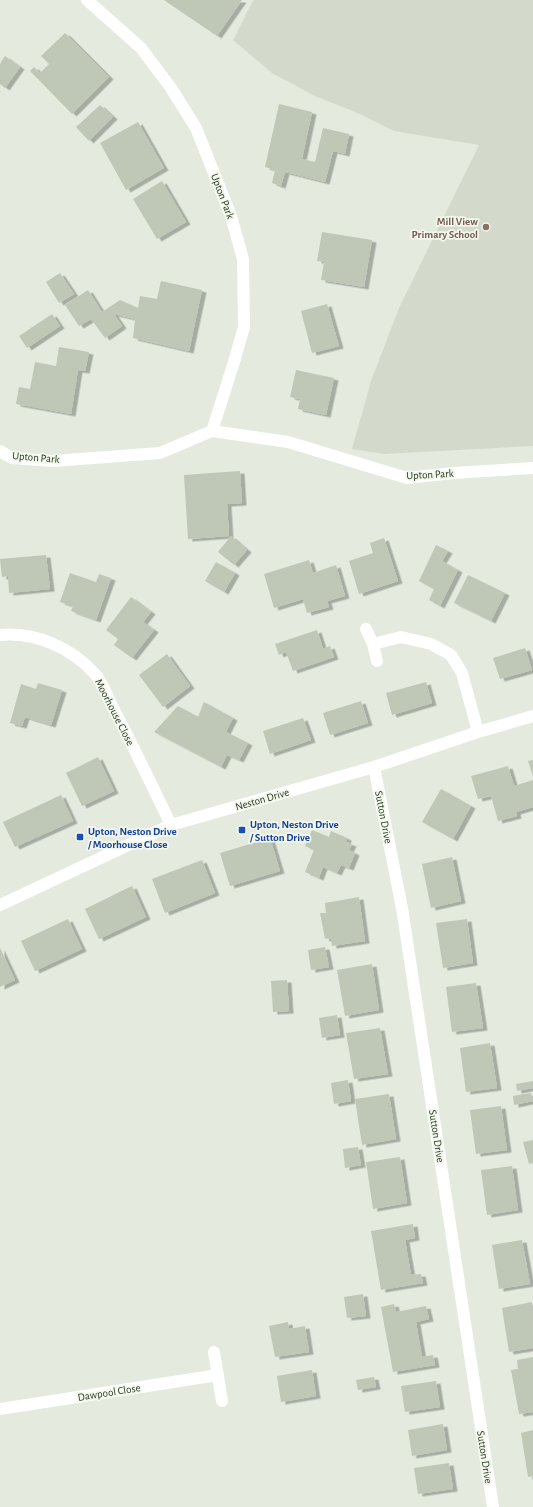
<svg xmlns="http://www.w3.org/2000/svg" width="533" height="1507" font-family="'Alegreya Sans',sans-serif">
  <style>
    .built { fill: #d3dacc }
    .building { fill: #bfc8b6; filter: url(#shadow) }
    .lines { fill: none; stroke-linecap: round; stroke-linejoin: round }
    .minor { stroke: #fff; stroke-width: 12 }
    .education-dot { fill: #8d6e63; stroke: #f3f7ee; stroke-width: 1.5 }
    .transit-dot { fill: #1a4fb4; stroke: #f3f7ee; stroke-width: 1.5 }
    .labels { text-anchor: middle; stroke-width: 3.5; stroke-linejoin: round; paint-order: stroke }
    .street-label { font-size: 11px; fill: #283a1f; stroke: #f3f7ee }
    .education-label { font-size: 11px; font-weight: bold; fill: #785e54; stroke: #f3f7ee; text-anchor: end }
    .transit-label { font-size: 11px; font-weight: bold; fill: #164399; stroke: #f3f7ee; text-anchor: start }
  </style>
  <defs>
    <filter id="shadow"><feDropShadow dx="4.5" dy="2.5" stdDeviation="0" flood-color="#0004"/></filter>
  </defs>
  <rect width="100%" height="100%" fill="#e4eade"/>
  <!-- built -->
  <path class="built" d="M253 0H533V446L384 454 352 449 371 381 399 308 479 145 394 131 360 114 315 96 272 73 233 40Z"/>
  <!-- building -->
  <g class="building">
    <path d="M164 0H242L217 36Z"/>
    <path d="M65 33 109 77 72 114 30 71 34 67 40 73 49 64 41 56Z"/>
    <path d="M5 56 20 67 5 88 0 84V64Z"/>
    <path d="M279 104 312 112 302 159 315 162 323 128 349 134 345 154 333 151 325 182 285 172 281 186 272 183 275 170 265 167Z"/>
    <path d="M100 105 113 117 89 141 76 127Z"/>
    <path d="M138 122 164 168 126 190 100 143Z"/>
    <path d="M162 181 186 222 157 239 133 199Z"/>
    <path d="M322 232 372 240 364 287 321 280 324 262 317 261Z"/>
    <path d="M60 273 74 294 59 303 46 282Z"/>
    <path d="M161 281 202 290 189 351 133 338 135 319 114 314 122 326 105 338 91 319 79 326 65 305 88 290 102 312 120 300 138 308 140 296 157 299Z"/>
    <path d="M327 304 339 346 312 353 301 311Z"/>
    <path d="M52 314 60 326 27 348 19 336Z"/>
    <path d="M59 347 89 352 85 371 78 370 71 414 16 404 19 387 30 389 35 362 56 366Z"/>
    <path d="M296 370 334 378 326 415 298 409 300 399 290 397Z"/>
    <path d="M240 471 242 503 227 504 229 536 188 539 184 475Z"/>
    <path d="M231 536 247 550 234 565 218 552Z"/>
    <path d="M384 538 398 581 359 594 349 561 373 553 370 543Z"/>
    <path d="M436 545 448 551 442 561 458 570 440 606 429 600 434 589 419 581Z"/>
    <path d="M46 555 50 589 9 593 8 576 2 577 0 559Z"/>
    <path d="M309 560 313 573 336 565 345 596 327 601 329 607 307 613 303 599 274 608 264 574Z"/>
    <path d="M216 562 235 573 224 592 205 581Z"/>
    <path d="M70 573 96 582 99 574 111 578 96 620 71 611 73 606 60 602Z"/>
    <path d="M468 575 505 593 491 621 454 603Z"/>
    <path d="M131 597 151 612 143 622 154 630 132 658 114 645 118 639 106 630Z"/>
    <path d="M317 630 323 649 330 646 334 657 293 671 286 652 279 655 275 644Z"/>
    <path d="M525 648 532 670 500 679 493 658Z"/>
    <path d="M167 654 190 686 163 707 139 675Z"/>
    <path d="M426 682 432 703 392 715 386 693Z"/>
    <path d="M38 683 62 690 51 725 25 717 22 726 10 723 21 684 36 689Z"/>
    <path d="M361 701 368 723 330 735 323 713Z"/>
    <path d="M204 702 233 718 226 732 248 743 239 760 227 755 221 767 154 732 178 706 198 717Z"/>
    <path d="M303 718 311 740 270 754 263 731Z"/>
    <path d="M98 757 114 791 82 806 66 773Z"/>
    <path d="M533 760V776L528 761Z"/>
    <path d="M508 766 514 786 533 780V807L516 812 517 816 498 821 491 796 478 799 471 776Z"/>
    <path d="M441 789 471 806 453 839 422 822Z"/>
    <path d="M61 795 73 821 15 847 3 822Z"/>
    <path d="M312 830 329 837 331 831 347 838 346 842 352 844 349 850 355 853 349 868 341 865 337 873 323 867 319 878 305 872 314 850 305 846Z"/>
    <path d="M270 838 280 871 230 886 220 853Z"/>
    <path d="M452 857 461 901 431 908 422 864Z"/>
    <path d="M202 860 215 893 165 913 152 879Z"/>
    <path d="M132 886 146 917 99 939 85 909Z"/>
    <path d="M359 897 365 941 332 946 331 938 325 939 320 913H326L325 903Z"/>
    <path d="M68 919 82 949 35 971 21 941Z"/>
    <path d="M467 919 473 963 443 968 436 923Z"/>
    <path d="M325 947 329 967 311 970 308 950Z"/>
    <path d="M0 948 15 980 0 987Z"/>
    <path d="M372 964 379 1010 345 1016 337 970Z"/>
    <path d="M287 980 289 1011 273 1012 271 981Z"/>
    <path d="M476 983 483 1028 452 1032 446 987Z"/>
    <path d="M337 1015 340 1035 322 1038 319 1018Z"/>
    <path d="M380 1028 388 1074 354 1079 346 1033Z"/>
    <path d="M490 1043 497 1088 466 1092 460 1048Z"/>
    <path d="M348 1080 351 1101 334 1104 331 1083Z"/>
    <path d="M533 1081V1088L517 1091 516 1084Z"/>
    <path d="M531 1093 533 1101 514 1105 513 1096Z"/>
    <path d="M389 1094 396 1139 362 1145 355 1099Z"/>
    <path d="M501 1106 507 1150 476 1154 470 1110Z"/>
    <path d="M533 1140V1163L529 1164 523 1142Z"/>
    <path d="M358 1147 361 1165 345 1168 343 1149Z"/>
    <path d="M400 1157 407 1203 373 1209 366 1162Z"/>
    <path d="M512 1166 518 1210 487 1215 481 1170Z"/>
    <path d="M413 1224 415 1238 405 1240 411 1275 421 1274 423 1283 381 1290 371 1231Z"/>
    <path d="M522 1240 530 1284 499 1289 492 1245Z"/>
    <path d="M363 1294 366 1316 347 1318 344 1297Z"/>
    <path d="M532 1302 533 1348 509 1352 502 1308Z"/>
    <path d="M394 1304 396 1312 426 1306 429 1319 416 1322 422 1357 433 1355 435 1365 393 1372 381 1307Z"/>
    <path d="M288 1322 289 1329 305 1326 309 1352 275 1357 269 1326Z"/>
    <path d="M533 1357V1412L519 1414 511 1370 518 1369 517 1360Z"/>
    <path d="M312 1370 316 1396 281 1402 277 1376Z"/>
    <path d="M374 1377 376 1387 358 1390 356 1380Z"/>
    <path d="M436 1381 440 1407 405 1412 401 1386Z"/>
    <path d="M443 1424 447 1450 412 1456 408 1430Z"/>
    <path d="M533 1430V1476L528 1477 521 1433Z"/>
    <path d="M449 1463 453 1489 418 1494 414 1468Z"/>
  </g>
  <g class="lines">
    <!-- minor -->
    <g class="minor">
      <path d="M212 431 288 442 407 478 453 473 533 468"/>
      <path d="M0 451 12 458 53 461 160 453 212 431 234 362 244 327 243 259 231 216 196 128 171 88 141 48 87 0"/>
      <path d="M366 629 373 644 377 661"/>
      <path d="M0 635C35 632 71 647 95 674 103 683 108 698 113 708 134 747 152 786 171 825"/>
      <path d="M373 644 401 637 431 644 451 655 462 673 478 732"/>
      <path d="M374 767 402 908 493 1507"/>
      <path d="M0 905 171 825 374 767 478 732 533 716"/>
      <path d="M214 1352 222 1401"/>
      <path d="M0 1409 218 1375"/>
    </g>
  </g>
  <!-- markers -->
  <circle class="education-dot" cx="486" cy="227" r="4"/>
  <g class="transit-dot">
    <rect x="238" y="826" width="8" height="8" rx="2"/>
    <rect x="76" y="833" width="8" height="8" rx="2"/>
  </g>
  <g class="labels">
    <!-- street labels -->
    <g class="street-label">
      <text transform="translate(223 196) rotate(69)" y="4">Upton Park</text>
      <text transform="translate(36 457) rotate(5)" y="4">Upton Park</text>
      <text transform="translate(430 474) rotate(-3)" y="4">Upton Park</text>
      <text transform="translate(115 712) rotate(63)" y="4">Moorhouse Close</text>
      <text transform="translate(262 799) rotate(-16)" y="4">Neston Drive</text>
      <text transform="translate(384 817) rotate(79)" y="4">Sutton Drive</text>
      <text transform="translate(437 1136) rotate(81)" y="4">Sutton Drive</text>
      <text transform="translate(109 1392) rotate(-9)" y="4">Dawpool Close</text>
      <text transform="translate(485 1457) rotate(81)" y="4">Sutton Drive</text>
    </g>
    <!-- education labels -->
    <g class="education-label">
      <text x="478" y="225">Mill View<tspan x="478" dy="13">Primary School</tspan></text>
    </g>
    <!-- transit labels -->
    <g class="transit-label">
      <text x="250" y="828">Upton, Neston Drive<tspan x="250" dy="13">/ Sutton Drive</tspan></text>
      <text x="88" y="835">Upton, Neston Drive<tspan x="88" dy="13">/ Moorhouse Close</tspan></text>
    </g>
  </g>
</svg>
